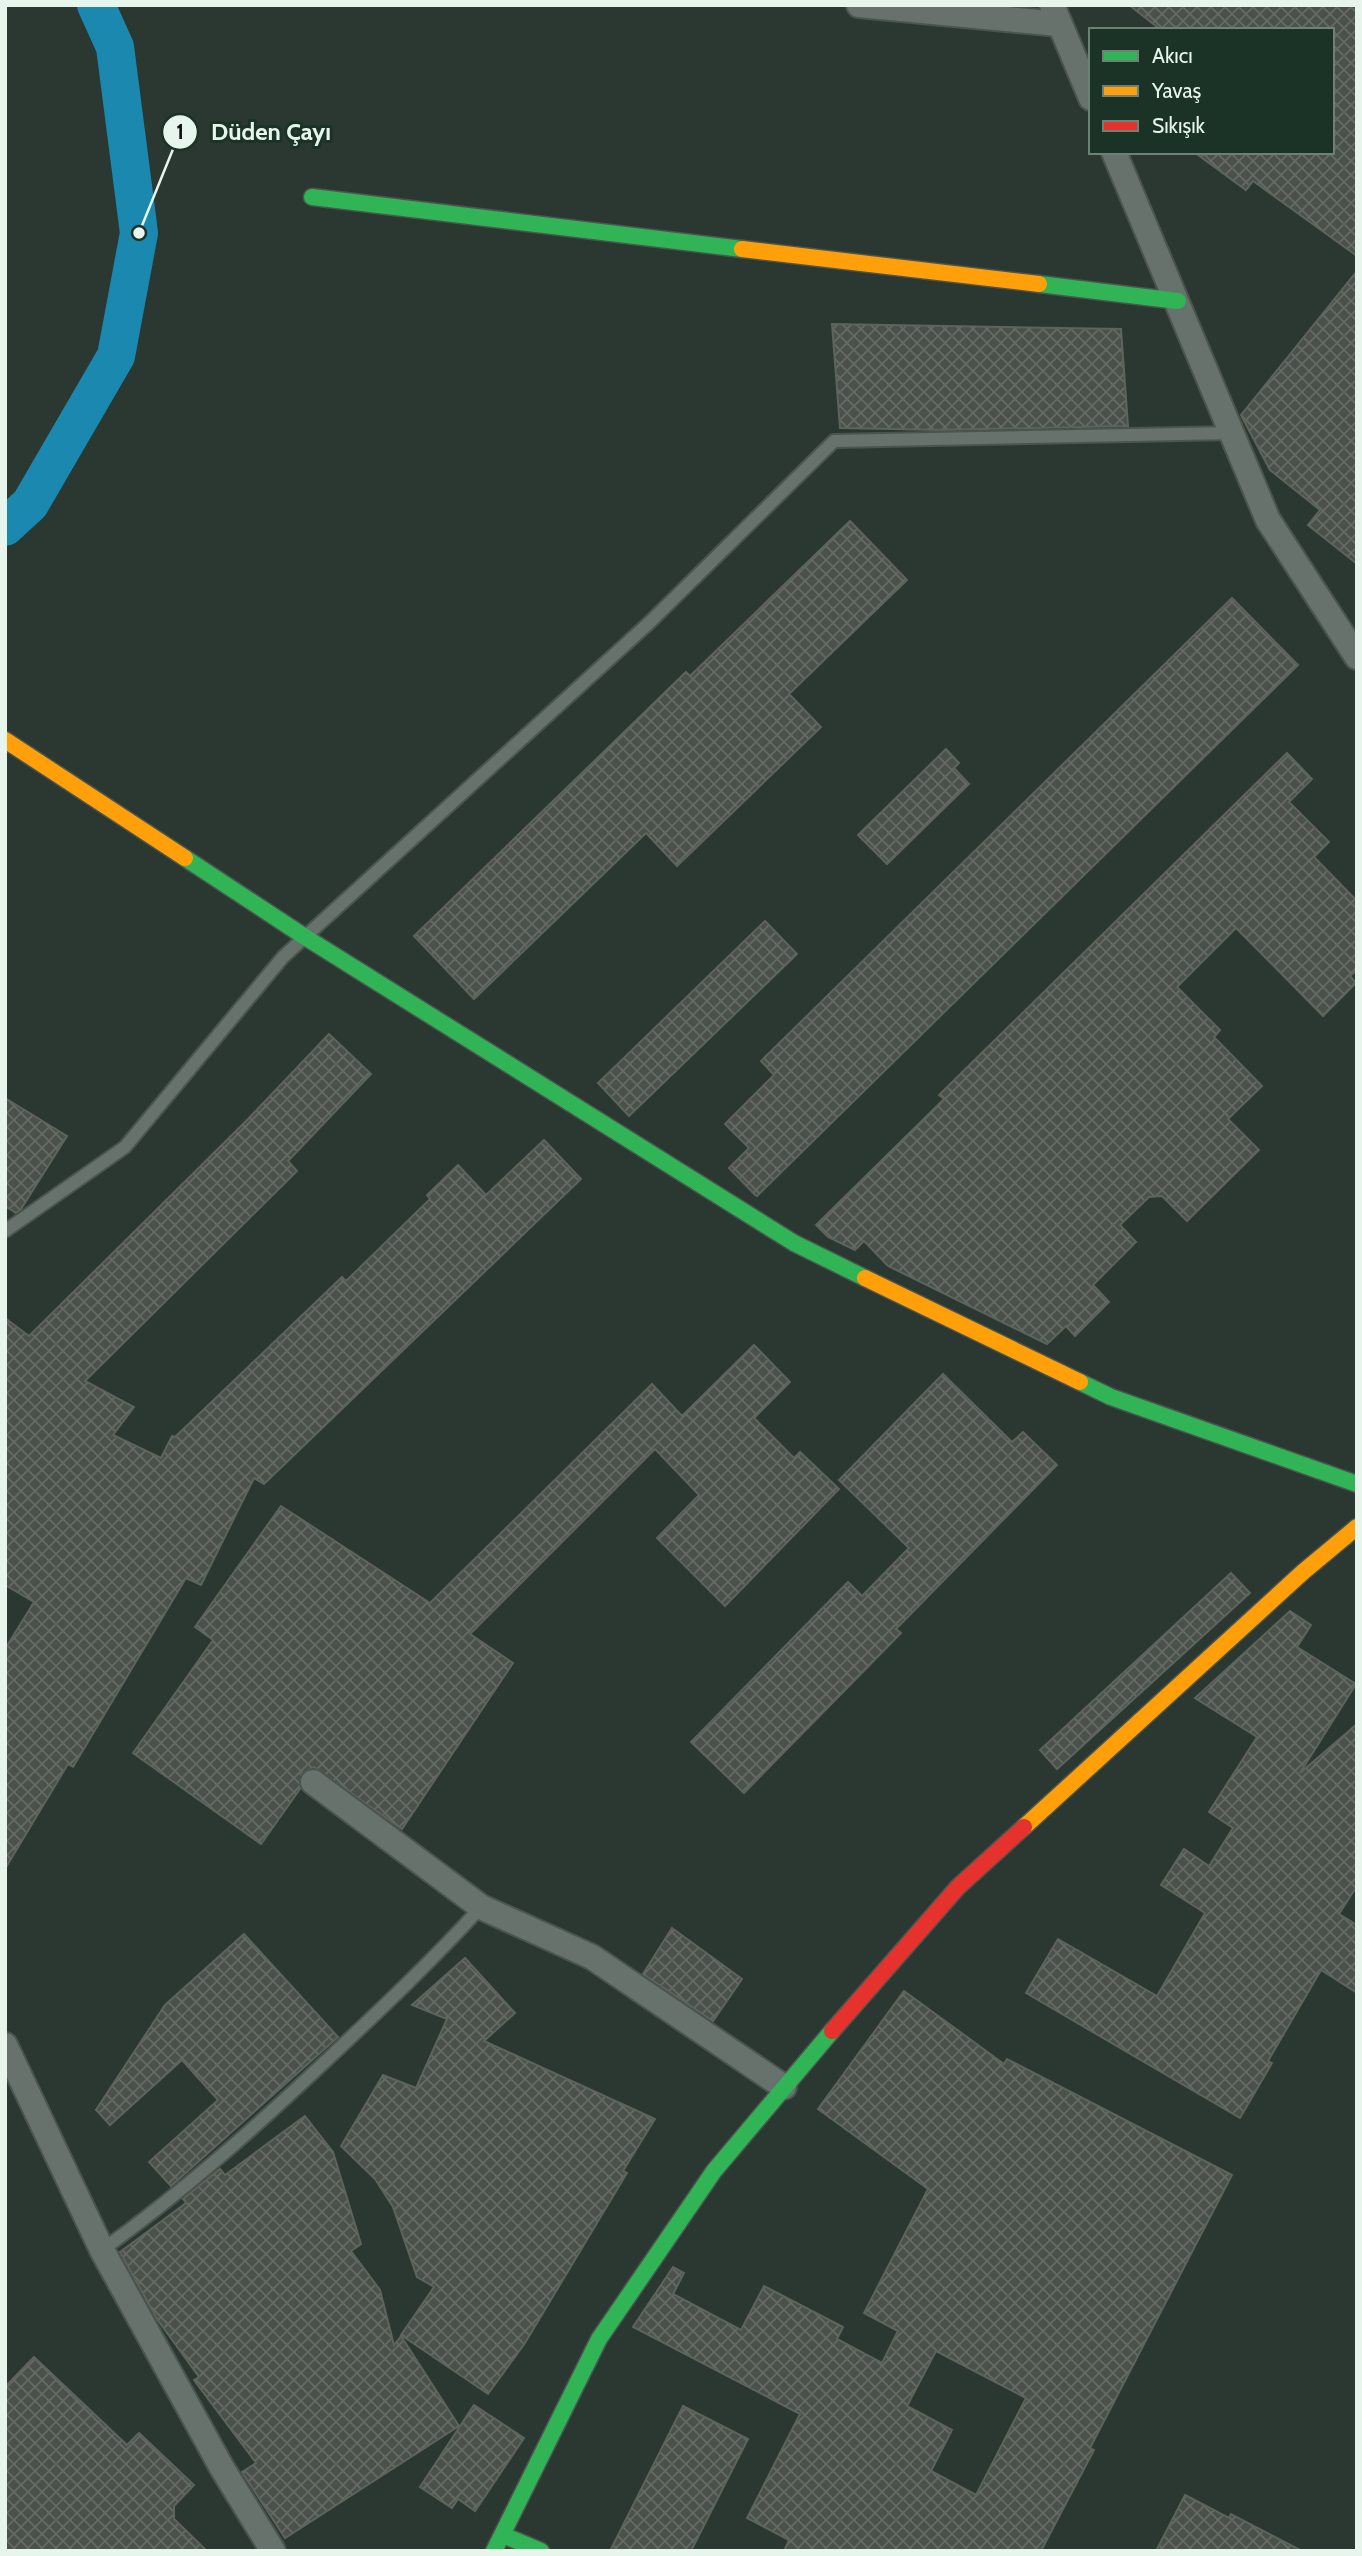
<svg xmlns="http://www.w3.org/2000/svg" width="1362" height="2556" font-family="Cabin,sans-serif">
  <style>
    .lines { fill: none; stroke-linecap: round; stroke-linejoin: round }
    .river { stroke: #1b88af; stroke-width: 38 }
    .building { fill: url(#building-cross-hatch); stroke: #5c645c; stroke-width: 2; fill-rule: evenodd }
    .lane-casing { stroke: #4a554f; stroke-width: 16 }
    .street-casing { stroke: #4a554f; stroke-width: 28 }
    .fast-casing { stroke: #4a554f; stroke-width: 19 }
    .slow-casing { stroke: #4a554f; stroke-width: 19 }
    .jam-casing { stroke: #4a554f; stroke-width: 19 }
    .lane { stroke: #67726c; stroke-width: 12 }
    .street { stroke: #67726c; stroke-width: 24 }
    .fast { stroke: #30b455; stroke-width: 16 }
    .slow { stroke: #ff9f0a; stroke-width: 16 }
    .jam { stroke: #e5322d; stroke-width: 16 }
    .leader { fill: none; stroke: #e7f5ec; stroke-width: 2.5 }
    .callout-dot { fill: #e7f5ec; stroke: #1b3326; stroke-width: 2.5 }
    .mark-label { font-size: 21px; text-anchor: middle; font-weight: bold; fill: #111 }
    .callout-label { font-size: 24px; text-anchor: middle; font-weight: bold; fill: #e7f5ec; stroke: #1b3326; stroke-width: 6; stroke-linejoin: round; paint-order: stroke }
  </style>
  <defs>
    <pattern id="building-cross-hatch" width="8" height="8" patternUnits="userSpaceOnUse" patternTransform="scale(1.75)"><rect width="8" height="8" fill="#4a514a"/><path d="M0 0l8 8M0 8l8-8" fill="none" stroke="#646b64"/></pattern>
  </defs>
  <rect width="100%" height="100%" fill="#2b3731"/>
  <g class="lines">
    <!-- river -->
    <path class="river" d="M5 527 30 504 116 356 139 233 115 47 96 5"/>
  </g>
  <!-- building -->
  <g class="building">
    <path d="M1129 5H1357V256L1253 181 1246 190 1194 152H1332V30H1161Z"/>
    <path d="M1357 271V564L1308 525 1320 510 1270 470 1241 415Z"/>
    <path d="M832 324 1121 329 1128 426 942 430 840 428Z"/>
    <path d="M850 521 907 580 789 694 821 727 677 866 646 833 474 999 414 936 686 672 690 676Z"/>
    <path d="M1232 598 1298 665 757 1196 755 1195 729 1168 749 1148 725 1124 774 1075 761 1061Z"/>
    <path d="M946 749 959 763 954 768 969 784 887 864 858 835Z"/>
    <path d="M1287 753 1312 779 1289 802 1329 842 1314 857 1357 901V970L1350 976 1356 983 1323 1016 1236 928 1177 987 1220 1030 1214 1037 1262 1086 1228 1119 1259 1150 1187 1221 1162 1196 1149 1197 1120 1225 1136 1242 1093 1285 1109 1302 1075 1336 1066 1326 1047 1344 888 1266 864 1241 855 1250 828 1237 816 1225 944 1099 939 1095Z"/>
    <path d="M765 921 797 954 629 1116 598 1083Z"/>
    <path d="M329 1034 371 1074 288 1161 297 1171 85 1381 134 1407 113 1435 161 1458 172 1436 175 1437 342 1277 346 1281 430 1199 427 1195 458 1165 486 1195 544 1140 581 1179 264 1484 254 1478 201 1585 186 1578 73 1767 68 1764 5 1869V1649L34 1602 5 1585V1318L29 1336 247 1120Z"/>
    <path d="M5 1098 67 1136 21 1209 16 1213 5 1206Z"/>
    <path d="M754 1345 790 1382 754 1418 794 1458 800 1452 839 1489 725 1606 657 1538 699 1495 655 1449 470 1634 513 1663 402 1829 314 1767 301 1774 300 1789 261 1844 133 1753 213 1640 195 1627 281 1506 430 1603 652 1384 682 1416Z"/>
    <path d="M943 1374 1012 1442 1023 1432 1057 1465 896 1629 901 1633 744 1793 691 1742 848 1582 862 1596 909 1548 839 1480Z"/>
    <path d="M1231 1573 1250 1593 1057 1769 1040 1750Z"/>
    <path d="M1290 1611 1311 1625 1297 1647 1356 1684 1300 1773 1357 1724V1886L1339 1914 1357 1925V1993L1321 1970 1268 2061 1272 2063 1240 2118 1026 1993 1058 1939 1157 1996 1205 1913 1161 1885 1184 1849 1209 1866 1233 1828 1209 1812 1257 1737 1195 1698Z"/>
    <path d="M672 1928 742 1979 713 2021 643 1974Z"/>
    <path d="M244 1934 338 2037 171 2186 149 2162 218 2100 182 2060 110 2125 96 2110 165 2005Z"/>
    <path d="M465 1958 515 2013 484 2041 655 2119 623 2171 627 2173 525 2343 488 2394 401 2335 434 2287 417 2277 393 2207 375 2179 341 2146 383 2075 416 2088 447 2019 412 2005Z"/>
    <path d="M904 1991 1004 2064 1007 2059 1232 2175 1090 2448 1094 2450 1041 2551H784L789 2540 747 2518 800 2414 633 2327 673 2267 684 2273 673 2294 741 2330 764 2286 843 2327 837 2339 882 2363 898 2331 864 2313 928 2189 818 2109ZM936 2351 1026 2398 976 2495 931 2471 952 2430 907 2406Z"/>
    <path d="M305 2116 333 2152 361 2244 351 2251 380 2290 394 2345 401 2336 459 2426 285 2538 242 2472 256 2463 194 2380 199 2377 157 2319 120 2252 186 2203 183 2199 220 2169 225 2175Z"/>
    <path d="M34 2357 127 2445 139 2433 194 2485 174 2506V2519L207 2551H5V2387Z"/>
    <path d="M474 2405 524 2438 475 2511 458 2499 452 2508 420 2487Z"/>
    <path d="M683 2406 748 2439 691 2551H610Z"/>
    <path d="M1185 2495 1229 2518 1231 2514 1302 2551H1156Z"/>
  </g>
  <g class="lines">
    <defs>
      <g id="lane">
        <path d="M5 1231 125 1147 283 957 650 622 834 441 1232 433"/>
        <path d="M102 2250C183 2192 257 2126 330 2057 381 2009 433 1960 481 1907"/>
      </g>
      <g id="street">
        <path d="M859 5 1059 24"/>
        <path d="M1052 5 1091 98"/>
        <path d="M1114 152 1268 520 1357 657"/>
        <path d="M313 1782 481 1907 592 1957 784 2087"/>
        <path d="M5 2045 102 2250 222 2468 273 2551"/>
      </g>
      <g id="fast">
        <path d="M312 197 742 249"/>
        <path d="M1039 284 1178 301"/>
        <path d="M185 858 305 937 794 1243 865 1278"/>
        <path d="M1080 1382 1111 1397 1357 1484"/>
        <path d="M503 2535 541 2551"/>
        <path d="M494 2551 599 2339 714 2171 832 2031"/>
      </g>
      <g id="slow">
        <path d="M742 249 1039 284"/>
        <path d="M5 740 185 858"/>
        <path d="M865 1278 1080 1382"/>
        <path d="M1024 1827 1303 1572 1357 1527"/>
      </g>
      <path id="jam" d="M832 2031 958 1887 1024 1827"/>
    </defs>
    <!-- lane casing -->
    <use href="#lane" class="lane-casing"/>
    <!-- street casing -->
    <use href="#street" class="street-casing"/>
    <!-- fast casing -->
    <use href="#fast" class="fast-casing"/>
    <!-- slow casing -->
    <use href="#slow" class="slow-casing"/>
    <!-- jam casing -->
    <use href="#jam" class="jam-casing"/>
    <!-- lane -->
    <use href="#lane" class="lane"/>
    <!-- street -->
    <use href="#street" class="street"/>
    <!-- fast -->
    <use href="#fast" class="fast"/>
    <!-- slow -->
    <use href="#slow" class="slow"/>
    <!-- jam -->
    <use href="#jam" class="jam"/>
  </g>
  <!-- callouts -->
  <path class="leader" d="M139 233L180 132"/>
  <g class="callout-dot">
    <circle cx="139" cy="233" r="7"/>
    <circle cx="180" cy="132" r="18"/>
  </g>
  <g class="mark-label">
    <text x="180" y="139">1</text>
  </g>
  <g class="callout-label">
    <text x="271" y="140">Düden Çayı</text>
  </g>
  <!-- border -->
  <rect width="1362" height="2556" fill="none" stroke="#e7f5ec" stroke-width="14"/>
  <!-- legend -->
  <rect x="1089" y="28" width="245" height="126" fill="#1b3326" stroke="#6d8175" stroke-width="2"/>
  <rect x="1103" y="51" width="35" height="10" fill="#30b455" stroke="#6d8175" stroke-width="2"/>
  <text x="1152" y="63" font-size="21" fill="#e7f5ec">Akıcı</text>
  <rect x="1103" y="86" width="35" height="10" fill="#ff9f0a" stroke="#6d8175" stroke-width="2"/>
  <text x="1152" y="98" font-size="21" fill="#e7f5ec">Yavaş</text>
  <rect x="1103" y="121" width="35" height="10" fill="#e5322d" stroke="#6d8175" stroke-width="2"/>
  <text x="1152" y="133" font-size="21" fill="#e7f5ec">Sıkışık</text>
</svg>
